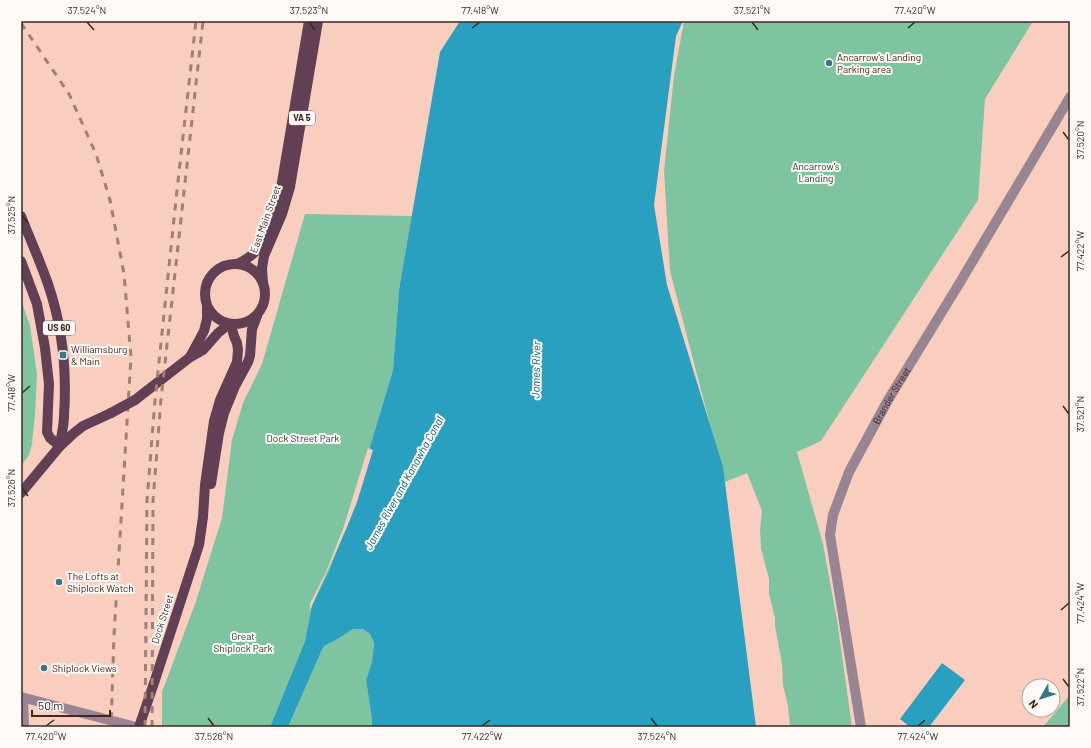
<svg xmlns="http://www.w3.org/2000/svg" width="1091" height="748" font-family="Barlow,sans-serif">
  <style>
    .green { fill: #7ec4a0 }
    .water { fill: #29a0c0 }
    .pier { fill: #facebf }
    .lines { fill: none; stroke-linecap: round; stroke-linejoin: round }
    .minor { stroke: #998491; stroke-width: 10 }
    .major { stroke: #613f55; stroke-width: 10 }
    .rail { stroke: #a07f74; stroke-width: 3; stroke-dasharray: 7 7; stroke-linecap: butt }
    .major-bridge { stroke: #613f55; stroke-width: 10 }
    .ticks { fill: none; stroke: #3d2821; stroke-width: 1.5 }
    .poi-dot { fill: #37778b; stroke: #fff9f7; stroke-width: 1.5 }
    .labels { text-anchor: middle; stroke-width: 4; stroke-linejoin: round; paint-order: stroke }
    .shield { fill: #fff9f7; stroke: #776761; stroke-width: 1 }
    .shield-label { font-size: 9px; font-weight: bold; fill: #3d2821 }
    .poi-label { font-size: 10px; fill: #3d2821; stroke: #fff9f7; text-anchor: start }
    .park-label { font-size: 10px; fill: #153d2a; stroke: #fff9f7 }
    .street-label { font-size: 10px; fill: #3d2821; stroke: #fff9f7 }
    .water-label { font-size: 11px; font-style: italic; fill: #006177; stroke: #fff9f7 }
    .neatline { fill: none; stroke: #3d2821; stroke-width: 1.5 }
    .ticks-label { font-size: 10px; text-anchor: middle; fill: #3d2821 }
  </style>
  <rect width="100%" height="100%" fill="#facebf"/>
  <!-- green -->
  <g class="green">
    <path d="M684 21H1033L985 99 978 200 821 441 797 452 823 544 837 620 852 727H790L788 706 783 685 782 664 775 626V618L769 594V579L761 548 760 529 762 511 747 473 725 482 670 271 664 171 674 76Z"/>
    <path d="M305 214 412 216 399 290 393 370 345 530 328 573 312 605 305 641 270 727H162V692L195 604 222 518 232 440 243 403 262 364Z"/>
    <path d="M21 299 30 326 37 374 35 415 32 444 29 455 21 466Z"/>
    <path d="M353 629H363L370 634 374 643 372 662 366 680 372 720V727H288L321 652 324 646 336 640Z"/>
    <path d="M1070 695V727H1043Z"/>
  </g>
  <!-- water -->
  <g class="water">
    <path d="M460 21H683L676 36 654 205 667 285 723 467 756 727H372V720L366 680 372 662 374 643 370 634 363 629H353L336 640 324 646 321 652 288 727H270L305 641 312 605 328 573 345 530 393 370 399 290 440 52Z"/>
    <path d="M942 663 965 680 929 727H910L900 719Z"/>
  </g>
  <!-- pier -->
  <path class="pier" d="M368 448 373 450 357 502 347 527 310 610V604L326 572 343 529Z"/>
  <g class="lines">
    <!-- minor -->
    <g class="minor">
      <path d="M21 697 136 727"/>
      <path d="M23 698 24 727"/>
      <path id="s1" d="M861 727 830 535 833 515 849 472 888 400 959 284 1070 97"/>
    </g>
    <!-- major -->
    <g class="major">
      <path d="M21 216C30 239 40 261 48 284 62 325 67 372 64 416 64 426 61 436 60 446"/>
      <path d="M21 261 37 304 45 348 49 384 47 432 50 438 60 446"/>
      <circle cx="235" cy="294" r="30"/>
      <path d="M237 264C244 261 250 257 255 252 267 238 276 206 281 188L309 21"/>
      <path d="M263 283 262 268 264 256 282 214 290 187 318 21"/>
      <path d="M190 357 204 331 207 319V307"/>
      <path d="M135 400 189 358 203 350 218 333 229 324"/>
      <path d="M211 484 219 433 224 413 235 386 248 362 250 356 252 329 257 316"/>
      <path d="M21 493 60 446 74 433 83 426 111 413"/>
      <path d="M139 727 155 680 199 545 203 517 205 485 214 421 220 400 237 362 238 350 237 343 234 336 231 325"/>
    </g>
    <!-- rail -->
    <g class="rail">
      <path d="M21 23 69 94 96 154 110 200 124 274 131 357 114 635 111 727"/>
      <path d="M145 727 147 501 155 400 177 190 196 21"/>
      <path d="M152 727 153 501 161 399 203 21"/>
    </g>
    <!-- major-bridge -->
    <path class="major-bridge" d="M111 413 135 400"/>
  </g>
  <!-- ticks -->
  <path class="ticks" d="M87 22 94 30M309 22 315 30M752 22 758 30M472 28 480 22M908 28 915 22M1063 132 1069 140M22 215 28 223M1061 257 1069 251M22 393 30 386M1063 406 1069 414M22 488 28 496M1061 610 1069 603M1063 679 1069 687M208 718 214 726M651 718 657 726M46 726 54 720M482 726 490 720M918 726 925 720"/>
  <!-- markers -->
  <g class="poi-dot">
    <circle cx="829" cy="63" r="4"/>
    <rect x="59" y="351" width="8" height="8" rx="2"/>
    <circle cx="59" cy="582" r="4"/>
    <circle cx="44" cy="668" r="4"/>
  </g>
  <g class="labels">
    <!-- shield labels -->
    <g class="shield">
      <rect x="289" y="111" width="26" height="14" rx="3"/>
      <rect x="43" y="321" width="32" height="14" rx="3"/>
    </g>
    <g class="shield-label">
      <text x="302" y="121">VA 5</text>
      <text x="59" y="331">US 60</text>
    </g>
    <!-- poi labels -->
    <g class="poi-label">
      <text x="837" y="61">Ancarrow's Landing<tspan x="837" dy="12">Parking area</tspan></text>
      <text x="71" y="353">Williamsburg<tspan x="71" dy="12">&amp; Main</tspan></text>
      <text x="67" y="580">The Lofts at<tspan x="67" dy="12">Shiplock Watch</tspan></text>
      <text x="52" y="672">Shiplock Views</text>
    </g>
    <!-- park labels -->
    <g class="park-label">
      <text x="816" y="170">Ancarrow's<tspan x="816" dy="12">Landing</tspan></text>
      <text x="303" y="442">Dock Street Park</text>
      <text x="243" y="640">Great<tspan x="243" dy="12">Shiplock Park</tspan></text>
    </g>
    <!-- street labels -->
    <g class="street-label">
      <text transform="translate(265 219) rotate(-70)" y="4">East Main Street</text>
      <text dy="4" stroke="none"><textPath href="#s1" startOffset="348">Brander Street</textPath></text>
      <text transform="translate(162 619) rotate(-72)" y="4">Dock Street</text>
    </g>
    <!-- water labels -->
    <g class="water-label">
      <text transform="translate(536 370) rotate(-89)" y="4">James River</text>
      <text transform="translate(404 483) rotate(-61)" y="4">James River and Kanawha Canal</text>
    </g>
  </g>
  <!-- border -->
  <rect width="1091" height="748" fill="none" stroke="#fff9f7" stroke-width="44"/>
  <!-- north arrow -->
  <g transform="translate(1041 698) rotate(231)"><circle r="19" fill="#fff9f7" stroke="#b1a5a1"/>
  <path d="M0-3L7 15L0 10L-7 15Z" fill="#37778b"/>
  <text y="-6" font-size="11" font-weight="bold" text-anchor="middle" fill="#3d2821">N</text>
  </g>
  <!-- scale -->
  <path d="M32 710v6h78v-6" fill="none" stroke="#3d2821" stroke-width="2"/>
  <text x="38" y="710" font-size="12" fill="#3d2821" stroke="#fff9f7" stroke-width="3" paint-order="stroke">50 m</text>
  <rect x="22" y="22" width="1047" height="704" class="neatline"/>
  <g class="ticks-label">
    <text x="87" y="14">37.524°N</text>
    <text x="309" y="14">37.523°N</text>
    <text x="480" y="14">77.418°W</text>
    <text x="752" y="14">37.521°N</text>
    <text x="915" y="14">77.420°W</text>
    <text transform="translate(1080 140) rotate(-90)" y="4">37.520°N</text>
    <text transform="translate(11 215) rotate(-90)" y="4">37.525°N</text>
    <text transform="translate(1080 251) rotate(-90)" y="4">77.422°W</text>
    <text transform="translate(11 393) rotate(-90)" y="4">77.418°W</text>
    <text transform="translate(1080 414) rotate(-90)" y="4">37.521°N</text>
    <text transform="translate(11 488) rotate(-90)" y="4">37.526°N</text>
    <text transform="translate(1080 603) rotate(-90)" y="4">77.424°W</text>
    <text transform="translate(1080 687) rotate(-90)" y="4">37.522°N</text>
    <text x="46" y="740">77.420°W</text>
    <text x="214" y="740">37.526°N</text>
    <text x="482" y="740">77.422°W</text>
    <text x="657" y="740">37.524°N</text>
    <text x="918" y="740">77.424°W</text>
  </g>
</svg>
